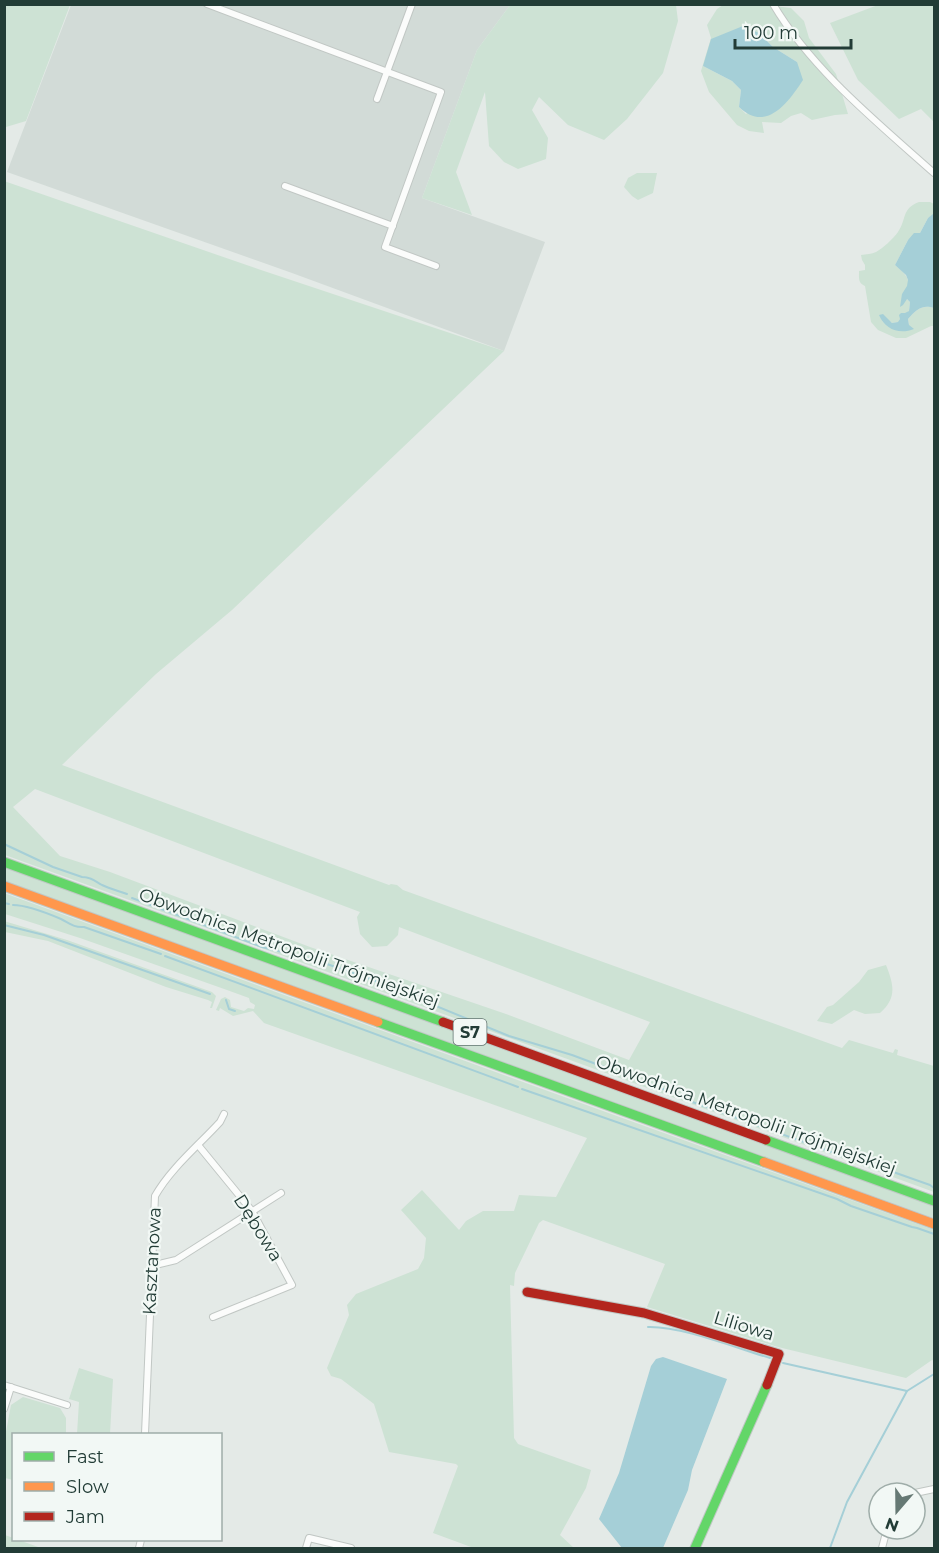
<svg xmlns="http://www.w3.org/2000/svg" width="939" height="1553" font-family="Montserrat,sans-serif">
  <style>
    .built { fill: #d2dbd7 }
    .green { fill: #cde2d4; fill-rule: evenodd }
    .water { fill: #a5cfd7 }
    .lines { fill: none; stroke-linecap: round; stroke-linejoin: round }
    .stream { stroke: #a5cfd7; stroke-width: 2 }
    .street-casing { stroke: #c1c7c4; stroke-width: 8 }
    .fast-casing { stroke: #bfc7c4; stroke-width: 11 }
    .slow-casing { stroke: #bfc7c4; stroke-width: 11 }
    .jam-casing { stroke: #bfc7c4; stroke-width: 11 }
    .street { stroke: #fbfcfb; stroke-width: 6 }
    .fast { stroke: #63d668; stroke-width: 9 }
    .slow { stroke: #ff974d; stroke-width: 9 }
    .jam { stroke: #b3261e; stroke-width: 9 }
    .labels { text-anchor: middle; stroke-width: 4.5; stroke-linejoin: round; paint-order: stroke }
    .shield { fill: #f2f8f5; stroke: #60746f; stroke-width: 1.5 }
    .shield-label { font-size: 16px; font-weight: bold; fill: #223c36 }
    .street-label { font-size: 18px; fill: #223c36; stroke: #f2f8f5 }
  </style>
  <rect width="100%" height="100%" fill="#e4eae7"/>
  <!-- built -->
  <path class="built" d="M71 5H510L477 50 422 198 545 242 504 351 292 273 7 172Z"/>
  <!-- green -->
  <g class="green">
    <path d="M4 5H70L26 121 6 127Z"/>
    <path d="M510 5H676L678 21 663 73 627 119 604 140 568 125 539 97 532 110 548 138 546 159 518 169 504 162 489 146 485 92 456 172 472 215 422 198 477 50Z"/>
    <path d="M723 5H765L791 8 804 21 809 38 836 74 848 114 835 115 812 120 801 113 791 116 781 123 762 122 764 133 749 131 737 125 709 92 701 71 711 38 707 25 717 9ZM759 33 773 47 797 62 746 114 739 107 741 90 732 81 703 66Z"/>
    <path d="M878 5H934V122L921 109 899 119 858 80 830 23Z"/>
    <path d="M637 173H657L653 193 638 200 632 196 624 187 628 178Z"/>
    <path d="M4 181 258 269 504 351 232 610 156 674 62 765 389 885 391 884 397 885 403 890 842 1048 849 1040 893 1053 895 1049 898 1050 897 1055 934 1066V1192L5 855ZM35 789 360 912 357 917 360 934 372 947 387 946 398 935 399 927 650 1022 629 1060 506 1014 310 947 110 872 60 856 13 807Z"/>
    <path d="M919 202H930L934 204V215L928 218 920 233 908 240 895 265C901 270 910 277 908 285 906 291 902 293 902 299H907L910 302 909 311 900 319 899 322 892 323 888 320 882 322 909 325 908 319C916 310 922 304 934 308V326H931L906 338H896L878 330 871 322 865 286C858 283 859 279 859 271L865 270V265L862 260 861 255C866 254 872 254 876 252 883 248 893 239 898 232 907 219 901 209 919 202Z"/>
    <path d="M4 867 934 1205V1218L5 881Z"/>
    <path d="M4 893 603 1111 934 1230V1361L932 1360 906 1378 778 1347 647 1307 665 1264 543 1220 539 1223 515 1273 514 1286 510 1285 514 1438 518 1444 591 1470 586 1488 560 1535 574 1548H471V1547L433 1533 458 1466 456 1464 389 1452 374 1404 341 1379 331 1376 327 1368 349 1315 347 1305 356 1294 418 1269 424 1258 426 1238 401 1210 422 1190 459 1230 466 1221 483 1211H514L519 1195 556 1197 587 1138 264 1023 253 1011 233 1016 220 1008 219 1011 216 1010 221 999 225 997 230 1000 231 1007 244 1011 248 1008 254 1009 255 1005 250 1002 249 998 227 990 80 938 5 914Z"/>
    <path d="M4 921 67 940 212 992 216 996 212 1008H210L212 1002 208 1000 166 987 48 941 5 932Z"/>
    <path d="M886 965C894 985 897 998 880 1013L865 1014 854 1010 832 1024 817 1021 827 1007 833 1005 859 982 868 970Z"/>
    <path d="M79 1368 113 1379 110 1434H77L79 1402 69 1399Z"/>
    <path d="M23 1397 60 1408 66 1418V1434H14L13 1480 5 1478V1437L11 1405Z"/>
    <path d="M5 1535 38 1547 37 1548H5Z"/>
  </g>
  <!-- water -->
  <g class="water">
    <path d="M743 26 759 33 773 47 797 62 803 80C788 103 766 133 739 107L741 90 732 81 703 66 711 39Z"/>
    <path d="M933 214 934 215V308C922 304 916 310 908 319L909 325 914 329C899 335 885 329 879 315L883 314 892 323 898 322 900 319 899 315 901 313H905L909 311 910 302 907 299 903 305 900 307 902 294 907 286 908 280 906 275 895 265 908 240 914 233H920L928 218Z"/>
    <path d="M663 1357 727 1379 692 1470 688 1490 663 1548H622L599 1519 619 1473 651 1366 656 1359Z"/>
  </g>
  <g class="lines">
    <!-- stream -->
    <g class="stream">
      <path d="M4 844 53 867 82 877C91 877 95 881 102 885 110 889 119 891 127 894"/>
      <path d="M132 898 262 947 318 961 368 978 509 1036 572 1055 679 1095"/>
      <path d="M4 903 9 904"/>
      <path d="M13 905C28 905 47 913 61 919 69 923 74 928 84 927L161 954"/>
      <path d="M4 925 44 935 210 994"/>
      <path d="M165 956 518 1087"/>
      <path d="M226 1000 229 1009 235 1011"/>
      <path d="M522 1089 837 1199 851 1206 912 1227 917 1228 934 1234"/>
      <path d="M684 1099 862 1163 865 1162 930 1185 934 1188"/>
      <path d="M648 1327C682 1326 736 1348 770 1358"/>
      <path d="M783 1363 907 1391 934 1374"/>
      <path d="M830 1548 847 1502 907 1391"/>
    </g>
    <defs>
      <g id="street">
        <path d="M207 4 441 92 385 247 436 266"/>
        <path d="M773 4C812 70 878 123 934 173"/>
        <path d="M377 99 412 4"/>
        <path d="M285 186 393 226"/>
        <path d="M198 1145 252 1211 292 1285 213 1317"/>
        <path d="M151 1266 176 1260 281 1193"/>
        <path d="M4 1385 67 1405"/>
        <path d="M4 1409 11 1387"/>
        <path d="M145 1434 155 1196C171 1168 198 1146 220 1122L224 1114"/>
        <path d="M915 1493 934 1489"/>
        <path d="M139 1548 141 1540"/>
        <path d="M306 1548 309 1538 351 1548"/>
        <path d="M882 1548 887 1529"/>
      </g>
      <g id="fast">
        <path d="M4 862 443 1022"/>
        <path d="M378 1022 764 1162"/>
        <path d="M766 1140 934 1201"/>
        <path d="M695 1548 767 1385"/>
      </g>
      <g id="slow">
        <path d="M4 886 378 1022"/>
        <path d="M764 1162 934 1224"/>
      </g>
      <g id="jam">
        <path d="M443 1022 766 1140"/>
        <path d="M527 1292 644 1313 779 1354 767 1385"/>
      </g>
    </defs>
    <!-- street casing -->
    <use href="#street" class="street-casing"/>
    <!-- fast casing -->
    <use href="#fast" class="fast-casing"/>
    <!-- slow casing -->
    <use href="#slow" class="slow-casing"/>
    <!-- jam casing -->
    <use href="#jam" class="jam-casing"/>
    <!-- street -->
    <use href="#street" class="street"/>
    <!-- fast -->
    <use href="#fast" class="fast"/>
    <!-- slow -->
    <use href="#slow" class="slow"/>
    <!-- jam -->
    <use href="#jam" class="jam"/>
  </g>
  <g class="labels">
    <!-- shield labels -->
    <rect class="shield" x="453.5" y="1019" width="33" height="26" rx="4.5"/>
    <g class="shield-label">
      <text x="470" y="1038">S7</text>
    </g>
    <!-- street labels -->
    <g class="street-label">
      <text transform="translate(289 948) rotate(20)" y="6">Obwodnica Metropolii Trójmiejskiej</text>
      <text transform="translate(746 1115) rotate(20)" y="6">Obwodnica Metropolii Trójmiejskiej</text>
      <text transform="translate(258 1228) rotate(58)" y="6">Dębowa</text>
      <text transform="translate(152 1261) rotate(-87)" y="6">Kasztanowa</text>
      <text transform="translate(744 1326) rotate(17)" y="6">Liliowa</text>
    </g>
  </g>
  <!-- border -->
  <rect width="939" height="1553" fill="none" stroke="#223c36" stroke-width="12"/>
  <!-- legend -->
  <rect x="12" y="1433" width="210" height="108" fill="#f2f8f5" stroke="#9fada9" stroke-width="1.5"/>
  <rect x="24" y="1452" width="30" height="9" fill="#63d668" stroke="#9fada9" stroke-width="1.5"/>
  <text x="66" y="1463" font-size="18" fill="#223c36">Fast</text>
  <rect x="24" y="1482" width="30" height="9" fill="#ff974d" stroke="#9fada9" stroke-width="1.5"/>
  <text x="66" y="1493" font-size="18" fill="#223c36">Slow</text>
  <rect x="24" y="1512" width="30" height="9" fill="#b3261e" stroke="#9fada9" stroke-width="1.5"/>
  <text x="66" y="1523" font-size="18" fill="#223c36">Jam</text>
  <!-- north arrow -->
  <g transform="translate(897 1511) rotate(200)"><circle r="28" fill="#f2f8f5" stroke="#9fada9" stroke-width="1.5"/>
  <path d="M0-4.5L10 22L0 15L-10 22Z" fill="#667974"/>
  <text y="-9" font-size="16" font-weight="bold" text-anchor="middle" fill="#223c36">N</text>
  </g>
  <!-- scale -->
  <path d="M735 39v9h116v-9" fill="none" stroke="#223c36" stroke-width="3"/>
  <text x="744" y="39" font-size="18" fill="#223c36" stroke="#f2f8f5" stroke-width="4.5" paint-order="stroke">100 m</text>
</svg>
